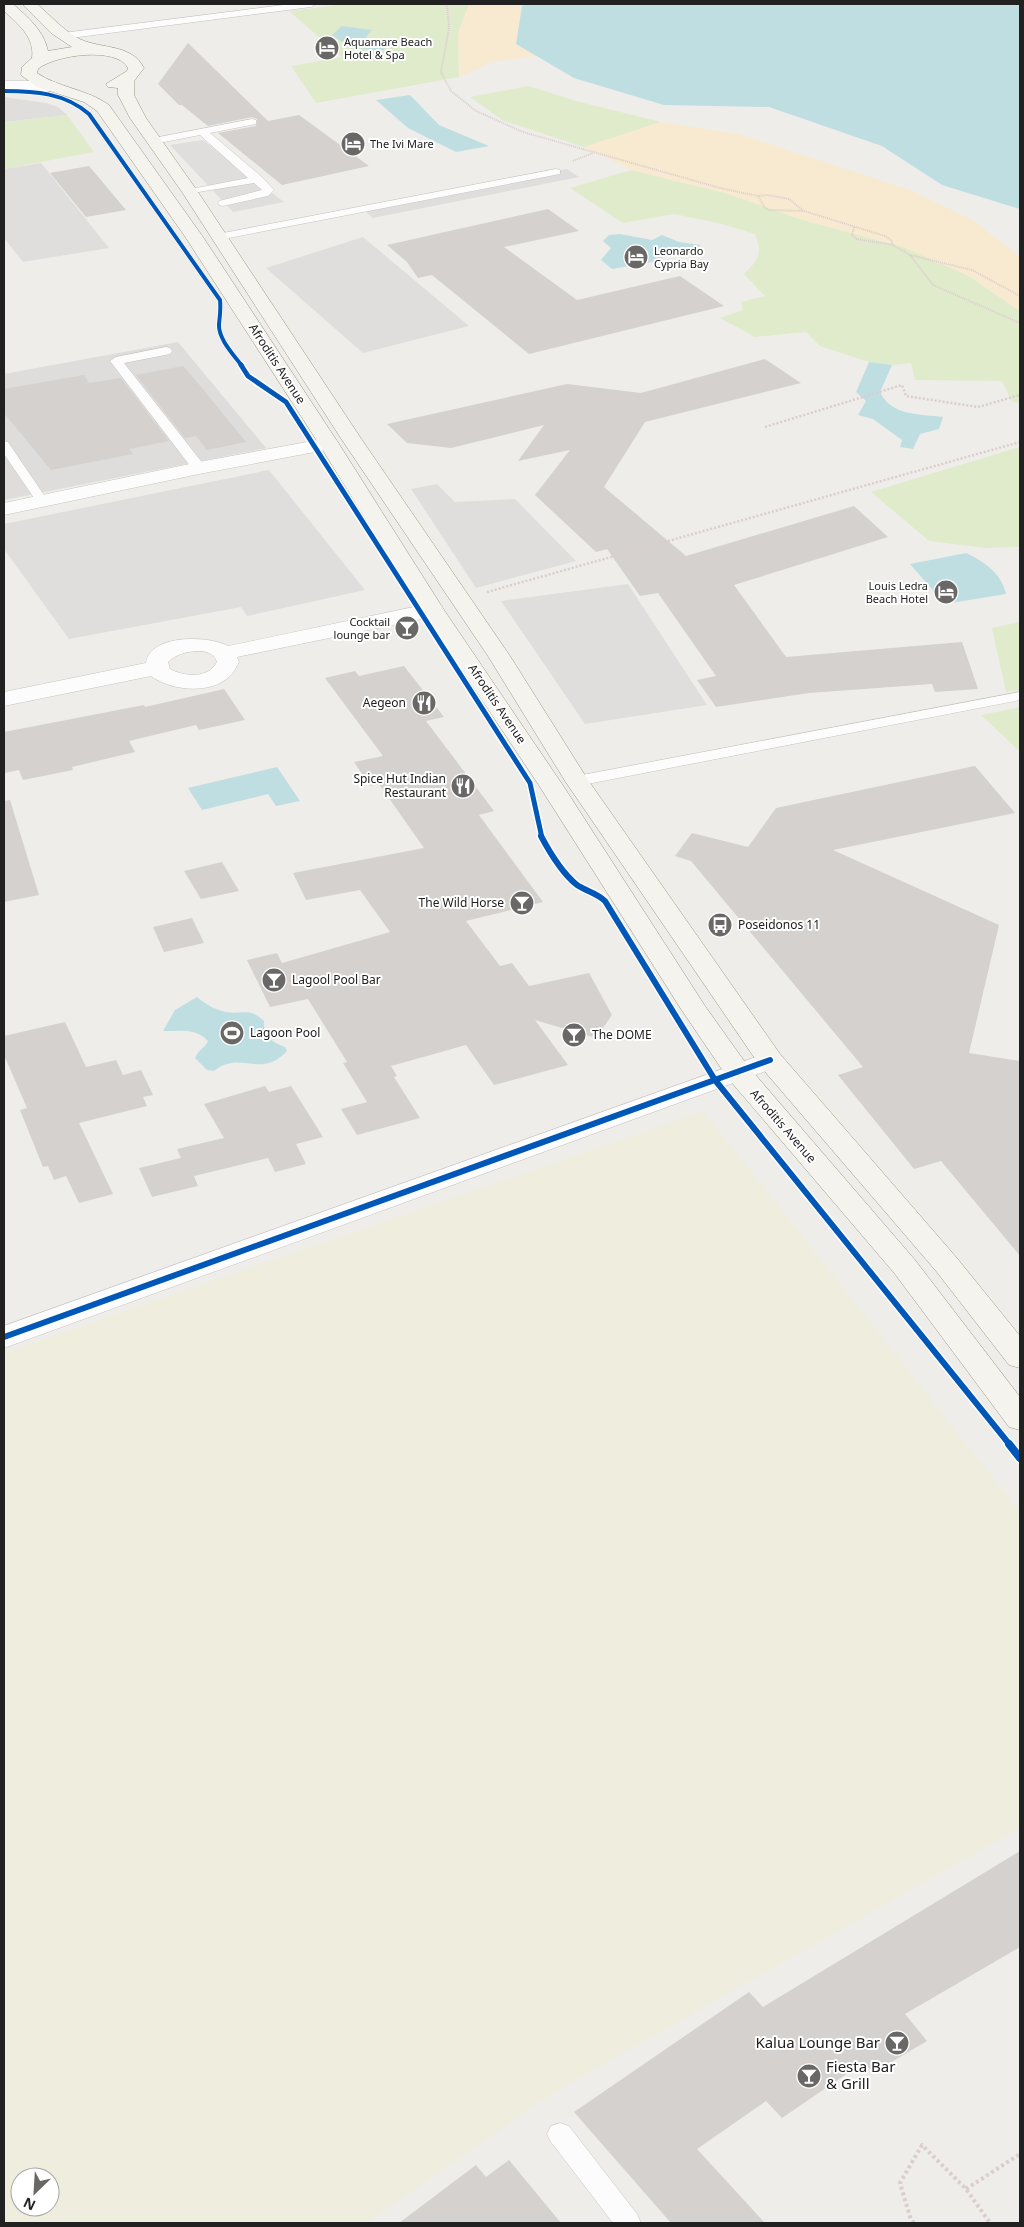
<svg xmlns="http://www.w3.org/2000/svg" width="1024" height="2227" font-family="'Noto Sans',sans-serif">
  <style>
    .residential { fill: #dedddb }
    .farmland { fill: #efedde; fill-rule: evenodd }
    .grass { fill: #e0ebcb }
    .sand { fill: #f7ead0 }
    .parking { fill: #dfdedd }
    .water { fill: #bfdee1 }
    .building { fill: #d4d1cf }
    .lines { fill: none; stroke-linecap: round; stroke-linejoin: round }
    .lane-casing { stroke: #c5c4c2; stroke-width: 1 }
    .street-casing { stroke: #c5c4c2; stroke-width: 1 }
    .secondary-casing { stroke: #9a9882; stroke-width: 1 }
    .path-far2 { stroke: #dbcdcd; stroke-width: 2; stroke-dasharray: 1 1; stroke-linecap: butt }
    .path-far1 { stroke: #dbcdcd; stroke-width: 2.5; stroke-dasharray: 2 2; stroke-linecap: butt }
    .path { stroke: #dbcdcd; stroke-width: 4; stroke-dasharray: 3 3; stroke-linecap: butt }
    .lane { fill: #fdfcfc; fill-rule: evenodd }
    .street { fill: #fdfcfc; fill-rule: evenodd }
    .secondary { fill: #f4f3ed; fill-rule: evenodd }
    .cycleway-far3-casing { stroke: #fff; stroke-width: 5.5 }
    .cycleway-far2-casing { stroke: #fff; stroke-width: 8 }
    .cycleway-far1-casing { stroke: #fff; stroke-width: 9 }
    .cycleway-casing { stroke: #fff; stroke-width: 11 }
    .cycleway-far3 { stroke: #0057b8; stroke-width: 4 }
    .cycleway-far2 { stroke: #0057b8; stroke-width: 5 }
    .cycleway-far1 { stroke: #0057b8; stroke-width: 6 }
    .cycleway { stroke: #0057b8; stroke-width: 8 }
    .labels { text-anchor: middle; stroke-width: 4; stroke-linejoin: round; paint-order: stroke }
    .far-poi-label { font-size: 11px; fill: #212121; stroke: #fff; text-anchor: start }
    .street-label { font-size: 12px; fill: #212121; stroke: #fff }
    .poi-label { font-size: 12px; fill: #212121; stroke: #fff; text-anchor: start }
    .near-poi-label { font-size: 15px; fill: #212121; stroke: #fff; text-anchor: end }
  </style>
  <rect width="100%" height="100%" fill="#efedea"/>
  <!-- residential -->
  <path class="residential" d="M178 342 266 448 4 500V374Z"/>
  <!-- farmland -->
  <path class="farmland" d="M704 1111 1020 1512V1828L555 2092 367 2223H4V1353ZM20 2177H50V2207H20Z"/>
  <!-- grass -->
  <g class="grass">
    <path d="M347 4H469L458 33 459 77 316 103 291 66 342 57 289 11Z"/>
    <path d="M529 86 576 101 661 122 584 147 504 121 470 97Z"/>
    <path d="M67 115 94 152 4 169V122Z"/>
    <path d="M631 170 725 193 803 220 903 247 967 275 1020 311V403L1012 402 1002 381 915 380 911 363 892 365 869 362 820 346 806 332 755 337 720 318 743 310 741 302 765 296 744 274C759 259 763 254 755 234L722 224 674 214 623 223 570 188Z"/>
    <path d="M1020 447V547L986 548 929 541 871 492Z"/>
    <path d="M1020 622V690L1006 692 992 628Z"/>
    <path d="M1020 707V752L981 715Z"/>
  </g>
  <!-- sand -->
  <g class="sand">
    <path d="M469 4H523L516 44 537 56 492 62 459 77 458 33Z"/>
    <path d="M661 122 739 134 910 190 974 221 1020 257V311L967 275 903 247 803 220 725 193 631 170 584 147Z"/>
  </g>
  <!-- parking -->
  <g class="parking">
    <path d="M4 97 46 103 58 107 67 115 4 122Z"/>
    <path d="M203 140 284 202 233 212 170 145Z"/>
    <path d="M41 163 109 248 23 262 4 238V169Z"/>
    <path d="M567 169 579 177 373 218 363 209Z"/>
    <path d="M363 237 469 326 363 353 266 268Z"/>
    <path d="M269 470 365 590 247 616 241 607 69 639 4 549V524Z"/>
    <path d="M437 484 455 502 515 499 576 561 476 588 411 489Z"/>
    <path d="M628 584 707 705 585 724 501 601Z"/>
  </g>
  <!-- water -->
  <g class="water">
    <path d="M527 4H1020V209L942 185 882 146 769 107 664 105 574 78 516 44 522 6Z"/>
    <path d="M342 26 372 30 366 37 370 42 389 44 382 51 350 47 332 35Z"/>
    <path d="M410 95 439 125 489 146 456 152 408 128 376 100Z"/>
    <path d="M620 234 652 240 662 235 679 242 701 245 693 251 671 254 652 262 612 269 601 260 611 248 603 241 609 235Z"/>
    <path d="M869 362 892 365 880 392C891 416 920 414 943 417L939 429 920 434 913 449 900 447 902 440 873 419 858 415 866 401 856 392Z"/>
    <path d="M966 553C985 562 1001 573 1006 594L945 604 910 564Z"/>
    <path d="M277 767 300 801 276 806 268 794 202 810 188 788Z"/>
    <path d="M197 997C205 1004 216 1010 226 1012 243 1015 250 1007 264 1021 263 1036 272 1042 285 1047L287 1051C260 1080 241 1049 214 1071L207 1070 195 1058C198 1050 205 1048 208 1041 197 1028 180 1031 163 1031L175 1010Z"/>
  </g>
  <!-- building -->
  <g class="building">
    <path d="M188 43 268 121 299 115 369 166 282 185 218 133 256 126 257 119 252 117 208 126 182 105H179L158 84Z"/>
    <path d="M89 166 126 210 86 217 50 173Z"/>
    <path d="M548 209 579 231 504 247 577 300 680 276 724 306 529 354 432 275 418 278 407 262 387 245Z"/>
    <path d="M765 359 801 383 645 422 604 487 686 556 854 506 888 537 734 585 786 657 962 642 978 689 935 692 932 684 809 693 716 707 697 680 716 676 658 593 640 596 607 549 596 552 535 495 570 450 518 461 544 425 451 448 407 443 387 424 567 384 641 393Z"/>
    <path d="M183 366 197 382 246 442 207 450 196 436 185 438 136 375Z"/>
    <path d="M84 375 89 383 121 378 169 441 129 449 133 454 51 470 4 413V389Z"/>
    <path d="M404 666 444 717 426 721 494 811 479 815 543 902 466 921 500 966 512 963 529 986 589 973 612 1015 596 1038 535 1020 568 1065 494 1085 466 1045 391 1066 397 1076 394 1077 420 1118 357 1135 341 1109 367 1102 343 1063 347 1062 308 999 270 1007 247 960 277 953 282 963 390 932 360 890 306 900 293 873 424 848 379 784 370 786 354 762 383 756 325 678 355 671 359 676Z"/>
    <path d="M224 689 245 720 199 730 196 725 129 741 135 752 72 767 73 770 23 780 19 770 4 773V732L144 705 145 707Z"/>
    <path d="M975 766 1015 813 833 850 999 925 969 1053 1020 1061V1256L941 1161 914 1169 838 1075 863 1067 691 861 675 856 692 833 748 847 776 808Z"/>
    <path d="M10 800 39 895 4 902V801Z"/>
    <path d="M222 862 239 891 201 899 184 871Z"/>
    <path d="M192 918 204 943 164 952 153 927Z"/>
    <path d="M65 1022 86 1067 116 1060 123 1075 141 1070 153 1095 143 1097 147 1106 79 1123 113 1194 79 1203 66 1176 54 1180 48 1166 43 1167 20 1110 27 1108 4 1055V1036Z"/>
    <path d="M265 1086 269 1092 291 1086 323 1137 296 1144 306 1164 275 1172 268 1158 194 1176 198 1186 152 1197 139 1168 181 1158 177 1149 224 1138 204 1104Z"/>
    <path d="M1020 1851V1947L905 2014 927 2041 873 2073 864 2062 782 2118 766 2101 697 2149 765 2223H671L574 2112 749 1992 763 2007Z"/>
    <path d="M509 2160 561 2223H399L476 2165 486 2177Z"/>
  </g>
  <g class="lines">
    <defs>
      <g id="lane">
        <path d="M291 4H316L311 7 63 39 58 36 63 33Z"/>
        <path d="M252 119 256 120V124L210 133 262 177 274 190 268 196 223 206 219 205 218 203 219 201 262 190 254 183 186 194 185 192 186 190 248 178 200 135 154 144 149 141 154 138Z"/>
        <path d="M556 169 560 170V174L218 240 212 237 218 234Z"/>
        <path d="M166 347 170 348 172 351 170 354 124 363 204 465 205 468 204 471H194L110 361 116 357Z"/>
        <path d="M4 441 8 442 48 501 47 504H37L36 501 4 454Z"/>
        <path d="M1020 692V700L577 786 572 784 569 781 572 778 577 776Z"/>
        <path d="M560 2123 569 2126 637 2214 641 2223H613L551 2142 547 2134 551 2126Z"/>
      </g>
      <g id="street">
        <path d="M4 81H51L57 83 59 86 57 89 51 91H4Z"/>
        <path d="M329 438 336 440 339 444 336 448 199 474 4 515V503L199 462Z"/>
        <path d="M433 603 441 605 444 610 441 615 237 657 239 662C235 669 232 676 225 680 205 694 170 690 151 676L4 706V692L146 663C149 634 209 635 228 646ZM196 651C205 651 214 652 217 662 208 679 185 677 170 669L168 662C177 654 185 652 196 651Z"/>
        <path d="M770 1052 780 1054 783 1060 780 1066 4 1348V1326Z"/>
      </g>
      <path id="secondary" d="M4 4H13C28 17 44 31 48 51L72 47 51 33 22 4H37C50 15 61 28 76 37 97 50 131 42 144 68L134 81V95L146 118 198 192 360 437 510 656 588 780 780 1054 956 1257 1020 1336V1368L1009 1365 936 1271 760 1066 565 781 488 656 340 437 182 192 130 118 118 95V88L108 87 106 84 127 71 128 68C117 46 54 55 38 69L37 73C59 88 87 89 109 105L203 237 339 444 444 610 564 787 705 1006 747 1065 915 1260 1020 1397V1430L1009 1427 895 1274 727 1077 681 1009 540 787 422 610 319 444 186 238 97 111 84 102 37 87 21 75 22 67 32 58C35 37 18 24 4 11Z"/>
    </defs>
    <!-- lane casing -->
    <use href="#lane" class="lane-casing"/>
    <!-- street casing -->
    <use href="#street" class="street-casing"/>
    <!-- secondary casing -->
    <use href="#secondary" class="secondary-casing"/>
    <!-- path-far2 -->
    <g class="path-far2">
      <path d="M447 4 449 28 441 72 451 91 476 111 523 132 720 188 758 196 767 195 789 199 804 211 885 236 891 240 893 245 910 255 972 270 1020 296"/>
      <path d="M573 161 593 153"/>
      <path d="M758 196 765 208 769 210 803 211"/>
      <path d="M854 227 852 235 856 239 893 245"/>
      <path d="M910 255 933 285 1020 323"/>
    </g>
    <!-- path-far1 -->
    <g class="path-far1">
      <path d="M765 427 902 385 906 396 978 407 1020 395"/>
      <path d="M487 592 1020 442"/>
    </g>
    <!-- path -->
    <g class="path">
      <path d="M966 2189 1020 2154"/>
      <path d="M914 2223 911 2220 900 2183 922 2145 966 2189 990 2223"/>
    </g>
    <!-- lane -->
    <use href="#lane" class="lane"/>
    <!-- street -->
    <use href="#street" class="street"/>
    <!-- secondary -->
    <use href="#secondary" class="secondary"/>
    <defs>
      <path id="cycleway-far3" d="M4 91C35 91 65 93 89 114L220 300C221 309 220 315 219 324 218 339 234 355 242 366"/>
      <path id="cycleway-far2" d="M241 365 248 376 286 402 530 783 542 838"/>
      <g id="cycleway-far1">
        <path d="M541 836C550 853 562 873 577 885 586 891 597 893 605 901L715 1080 1010 1445"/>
        <path d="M4 1337 770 1060"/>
      </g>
      <path id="cycleway" d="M1009 1444 1020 1458"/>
    </defs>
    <!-- cycleway-far3 casing -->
    <use href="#cycleway-far3" class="cycleway-far3-casing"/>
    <!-- cycleway-far2 casing -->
    <use href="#cycleway-far2" class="cycleway-far2-casing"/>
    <!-- cycleway-far1 casing -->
    <use href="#cycleway-far1" class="cycleway-far1-casing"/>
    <!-- cycleway casing -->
    <use href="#cycleway" class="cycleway-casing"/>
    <!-- cycleway-far3 -->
    <use href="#cycleway-far3" class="cycleway-far3"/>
    <!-- cycleway-far2 -->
    <use href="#cycleway-far2" class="cycleway-far2"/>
    <!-- cycleway-far1 -->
    <use href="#cycleway-far1" class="cycleway-far1"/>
    <!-- cycleway -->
    <use href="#cycleway" class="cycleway"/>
  </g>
  <!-- icons -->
  <defs>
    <symbol id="hotel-disc" viewBox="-11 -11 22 22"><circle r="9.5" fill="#696867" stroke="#fff"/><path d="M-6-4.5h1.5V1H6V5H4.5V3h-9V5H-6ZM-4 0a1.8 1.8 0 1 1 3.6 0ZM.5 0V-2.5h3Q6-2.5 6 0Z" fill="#fff"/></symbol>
    <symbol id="bar-disc" viewBox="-11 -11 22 22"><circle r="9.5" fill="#696867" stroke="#fff"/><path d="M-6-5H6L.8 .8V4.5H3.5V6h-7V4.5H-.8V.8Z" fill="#fff"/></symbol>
    <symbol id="restaurant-disc" viewBox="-11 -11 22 22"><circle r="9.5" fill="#696867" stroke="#fff"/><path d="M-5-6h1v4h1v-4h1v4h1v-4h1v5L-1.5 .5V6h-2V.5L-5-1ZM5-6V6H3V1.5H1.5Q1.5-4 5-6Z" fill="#fff"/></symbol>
    <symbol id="bus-disc" viewBox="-11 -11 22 22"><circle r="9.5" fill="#696867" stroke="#fff"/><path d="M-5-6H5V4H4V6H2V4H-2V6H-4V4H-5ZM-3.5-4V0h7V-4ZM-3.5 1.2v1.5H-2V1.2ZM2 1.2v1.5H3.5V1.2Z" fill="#fff"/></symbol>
    <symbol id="stadium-disc" viewBox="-11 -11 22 22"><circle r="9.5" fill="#696867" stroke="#fff"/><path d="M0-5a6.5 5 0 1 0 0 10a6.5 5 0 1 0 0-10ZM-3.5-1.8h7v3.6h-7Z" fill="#fff"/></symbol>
  </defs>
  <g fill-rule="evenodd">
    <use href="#hotel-disc" x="313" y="34" width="28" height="28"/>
    <use href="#hotel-disc" x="339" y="130" width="28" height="28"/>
    <use href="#hotel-disc" x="622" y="243" width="28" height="28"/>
    <use href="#hotel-disc" x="932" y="578" width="28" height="28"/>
    <use href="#bar-disc" x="393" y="614" width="28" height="28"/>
    <use href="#restaurant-disc" x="410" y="689" width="28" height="28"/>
    <use href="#restaurant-disc" x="449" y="772" width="28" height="28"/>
    <use href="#bar-disc" x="508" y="889" width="28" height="28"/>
    <use href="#bus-disc" x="706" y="911" width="28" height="28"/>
    <use href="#bar-disc" x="260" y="966" width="28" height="28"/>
    <use href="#stadium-disc" x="218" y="1019" width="28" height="28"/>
    <use href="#bar-disc" x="560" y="1021" width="28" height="28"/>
    <use href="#bar-disc" x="883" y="2029" width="28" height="28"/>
    <use href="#bar-disc" x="795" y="2062" width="28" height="28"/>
  </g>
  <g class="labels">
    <!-- far-poi labels -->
    <g class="far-poi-label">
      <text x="344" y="46">Aquamare Beach<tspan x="344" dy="13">Hotel &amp; Spa</tspan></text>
      <text x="370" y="148">The Ivi Mare</text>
      <text x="654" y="255">Leonardo<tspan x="654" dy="13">Cypria Bay</tspan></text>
      <text x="928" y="590" text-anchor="end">Louis Ledra<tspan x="928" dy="13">Beach Hotel</tspan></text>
      <text x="390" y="626" text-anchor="end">Cocktail<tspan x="390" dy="13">lounge bar</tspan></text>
    </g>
    <!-- street labels -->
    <g class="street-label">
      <text transform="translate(277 364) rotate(57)" y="4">Afroditis Avenue</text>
      <text transform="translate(497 704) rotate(56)" y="4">Afroditis Avenue</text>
      <text transform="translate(783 1126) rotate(49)" y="4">Afroditis Avenue</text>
    </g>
    <!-- poi labels -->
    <g class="poi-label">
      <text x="406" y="707" text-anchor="end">Aegeon</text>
      <text x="446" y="783" text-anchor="end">Spice Hut Indian<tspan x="446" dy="14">Restaurant</tspan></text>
      <text x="504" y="907" text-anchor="end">The Wild Horse</text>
      <text x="738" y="929">Poseidonos 11</text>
      <text x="292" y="984">Lagool Pool Bar</text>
      <text x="250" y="1037">Lagoon Pool</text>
      <text x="592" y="1039">The DOME</text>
    </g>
    <!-- near-poi labels -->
    <g class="near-poi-label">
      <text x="880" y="2048">Kalua Lounge Bar</text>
      <text x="826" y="2072" text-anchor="start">Fiesta Bar<tspan x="826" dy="17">&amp; Grill</tspan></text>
    </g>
  </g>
  <!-- border -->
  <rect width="1024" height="2227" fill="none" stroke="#212121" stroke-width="10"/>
  <!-- north arrow -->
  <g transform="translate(35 2192) rotate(205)"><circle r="24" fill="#ffffff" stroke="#a6a6a6"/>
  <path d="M0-4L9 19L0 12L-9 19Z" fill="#696867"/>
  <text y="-8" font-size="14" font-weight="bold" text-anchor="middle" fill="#212121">N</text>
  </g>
</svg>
